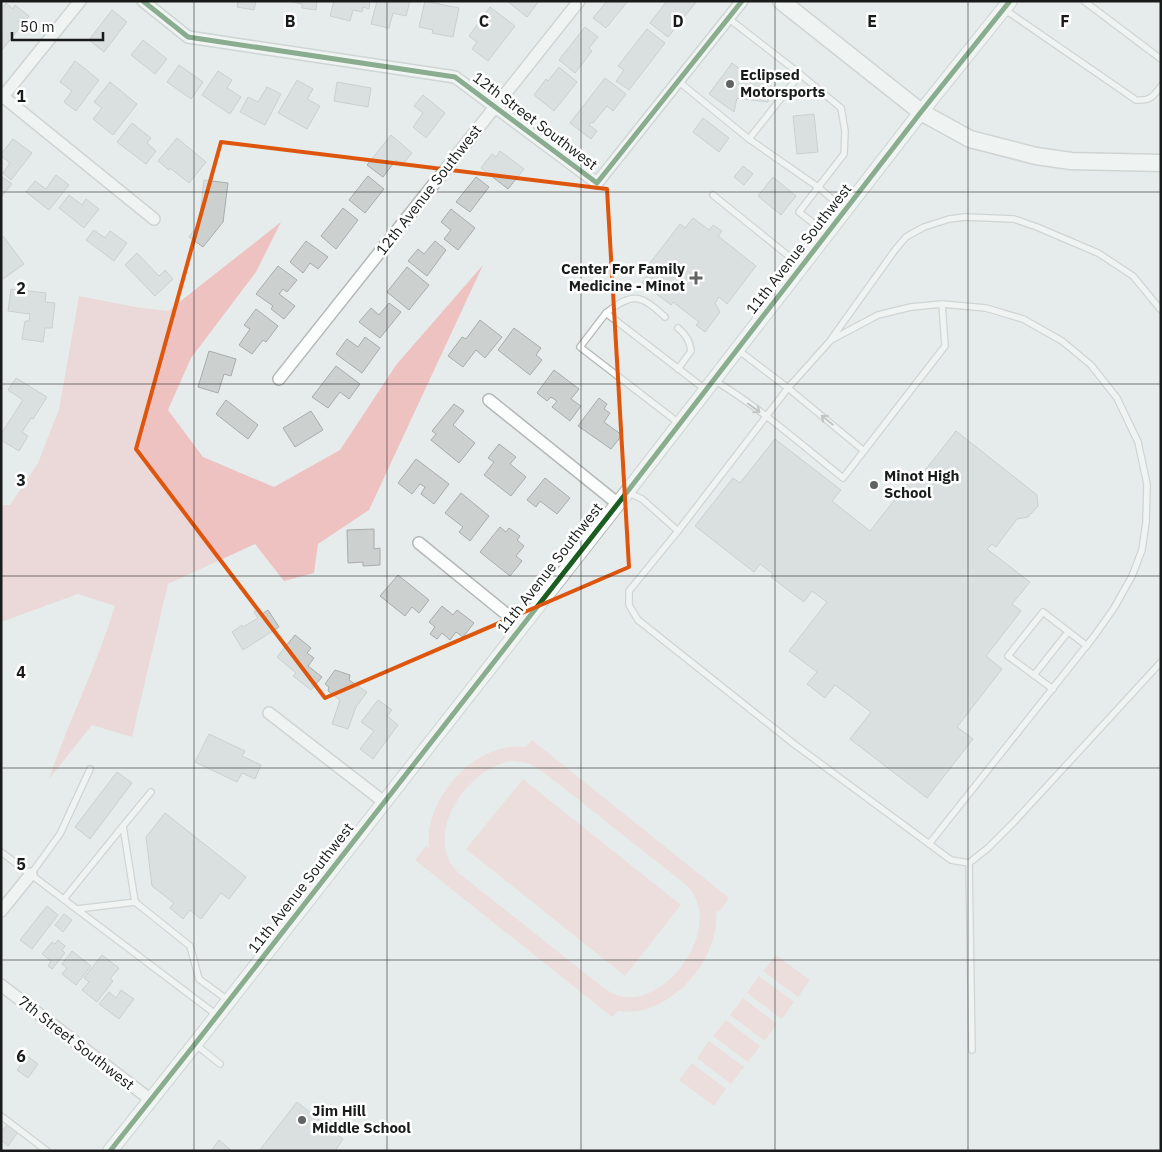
<svg xmlns="http://www.w3.org/2000/svg" width="1162" height="1152" font-family="'IBM Plex Sans',sans-serif">
  <style>
    .green { fill: #f2cdcc; fill-rule: evenodd }
    .forest { fill: #efc2c2 }
    .building { fill: #ccd1d0; stroke: #a8acac }
    .lines { fill: none; stroke-linecap: round; stroke-linejoin: round }
    .service-casing { stroke: #b4b8b7; stroke-width: 8 }
    .minor-casing { stroke: #b4b8b7; stroke-width: 14 }
    .tertiary-casing { stroke: #b4b8b7; stroke-width: 16 }
    .secondary-casing { stroke: #b4b8b7; stroke-width: 19 }
    .service { stroke: #fbfcfc; stroke-width: 5.5 }
    .minor { stroke: #fbfcfc; stroke-width: 11 }
    .tertiary { stroke: #fbfcfc; stroke-width: 14 }
    .secondary { stroke: #fbfcfc; stroke-width: 16 }
    .cycleway-casing { stroke: #fff; stroke-width: 8 }
    .cycleway { stroke: #1b5e20; stroke-width: 5 }
    .oneway { stroke: #959796 }
    .marked { fill: none; stroke: #de560d; stroke-width: 4; stroke-linejoin: round }
    .grid { fill: none; stroke: #181b1a; stroke-width: 1; stroke-opacity: 0.55 }
    .poi-dot { fill: #606463; stroke: #fff; stroke-width: 2 }
    .labels { text-anchor: middle; stroke-width: 5; stroke-linejoin: round; paint-order: stroke }
    .poi-label { font-size: 15px; font-weight: bold; fill: #181b1a; stroke: #fff; text-anchor: start }
    .street-label { font-size: 15px; fill: #181b1a; stroke: #fff }
    .grid-label { font-size: 16px; text-anchor: middle; font-weight: bold; fill: #181b1a; stroke: #fff; stroke-width: 5; stroke-linejoin: round; paint-order: stroke }
  </style>
  <rect width="100%" height="100%" fill="#e6eceb"/>
  <!-- green -->
  <g class="green">
    <path d="M532 740 729 898 719 912 716 910C721 960 669 1019 618 1011L612 1017 415 860 426 846 429 848C423 799 476 740 526 747ZM513 761 528 763 542 771 685 884C724 919 678 992 635 997 624 998 614 995 605 989L460 874C419 838 468 765 513 761Z"/>
    <path d="M523 779 681 905 625 976 466 849Z"/>
    <path d="M776 955 810 980 798 997 763 971Z"/>
    <path d="M759 976 794 1002 782 1019 747 993Z"/>
    <path d="M743 998 777 1024 765 1041 730 1015Z"/>
    <path d="M726 1020 760 1046 748 1062 713 1036Z"/>
    <path d="M709 1041 744 1067 731 1084 697 1058Z"/>
    <path d="M692 1063 726 1089 714 1106 679 1080Z"/>
  </g>
  <!-- forest -->
  <path class="forest" d="M281 222 256 272 191 358 168 410 203 457 274 487 340 450 396 365 483 265 369 510 318 544 314 573 284 581 255 544 168 584 132 737 92 725 49 779C69 720 97 665 115 606L78 594 1 622V505H10L38 463 59 409 79 296 135 307 168 311Z"/>
  <!-- building -->
  <g class="building">
    <path d="M238 1H256L254 10 237 7Z"/>
    <path d="M288 1H317L316 10 302 8V4Z"/>
    <path d="M334 1H370L369 9 363 7 362 12 353 10 350 21 330 16Z"/>
    <path d="M377 1H410L406 16 393 13 389 28 371 24Z"/>
    <path d="M425 1 459 8 453 37 432 33 433 30 419 27Z"/>
    <path d="M507 1H539L527 17Z"/>
    <path d="M607 1H628L606 28 593 18Z"/>
    <path d="M667 1H697L668 37 650 23Z"/>
    <path d="M6 3 13 9 15 5 29 16 2 50 1 9Z"/>
    <path d="M490 7 515 26 488 61 472 49 477 42 469 36Z"/>
    <path d="M112 10 127 22 104 52 89 40Z"/>
    <path d="M585 27 598 37 589 48 592 51 575 73 559 60Z"/>
    <path d="M647 29 665 43 629 90 616 81 624 70 618 66Z"/>
    <path d="M143 40 167 59 155 74 131 55Z"/>
    <path d="M75 61 99 80 76 111 64 102 72 91 60 82Z"/>
    <path d="M732 63 740 69 739 76 771 80 768 102 737 98 734 112 709 94Z"/>
    <path d="M179 65 203 82 191 99 167 82Z"/>
    <path d="M559 67 577 82 554 111 534 95 546 79 548 81Z"/>
    <path d="M218 71 232 80 227 88 241 97 230 114 202 95Z"/>
    <path d="M605 78 626 94 613 111 607 106 593 123 592 122 589 125 597 131 591 139 570 123Z"/>
    <path d="M297 80 313 89 307 99 320 106 307 129 278 113Z"/>
    <path d="M110 82 137 104 113 135 93 119 102 108 94 102Z"/>
    <path d="M337 82 371 88 368 107 334 101Z"/>
    <path d="M267 87 281 94 265 125 240 112 248 97 258 102Z"/>
    <path d="M423 95 445 113 426 138 413 127 423 113 414 106Z"/>
    <path d="M814 114 818 152 797 154 793 116Z"/>
    <path d="M703 118 729 138 719 152 693 132Z"/>
    <path d="M132 123 151 138 147 143 156 151 146 164 117 142Z"/>
    <path d="M391 135 412 153 402 165 396 160 383 177 367 165Z"/>
    <path d="M177 138 206 162 189 183 170 168 169 170 158 161Z"/>
    <path d="M13 139 32 153 11 180 3 173 10 163 1 156V154Z"/>
    <path d="M500 151 524 169 508 189 481 168 492 154 496 157Z"/>
    <path d="M743 166 753 174 744 185 734 177Z"/>
    <path d="M56 175 69 185 49 210 26 192 35 181 46 189Z"/>
    <path d="M1 176 12 184 1 197Z"/>
    <path d="M368 176 384 189 365 213 349 200Z"/>
    <path d="M476 177 489 187 470 212 456 202Z"/>
    <path d="M773 177 796 196 781 215 758 196Z"/>
    <path d="M204 180 228 183 223 222 203 247 189 237 199 223Z"/>
    <path d="M69 195 82 205 86 199 99 209 84 228 59 208Z"/>
    <path d="M343 208 358 220 336 249 321 236Z"/>
    <path d="M451 209 475 228 458 250 444 239 451 230 441 222Z"/>
    <path d="M693 218 709 230 713 225 722 231 718 236 756 266 727 304 719 297 715 303 720 312 705 332 696 325 699 322 673 302 671 305 642 283 648 274 644 271 680 224 685 228Z"/>
    <path d="M94 230 105 238 110 231 127 243 114 261 86 240Z"/>
    <path d="M3 236 24 264 3 279 1 276V237Z"/>
    <path d="M306 241 328 257 318 269 310 263 303 273 290 262Z"/>
    <path d="M435 241 446 250 427 276 408 261 418 249 424 254Z"/>
    <path d="M137 253 159 276 165 270 173 279 155 296 125 265Z"/>
    <path d="M278 266 297 280 287 292 283 289 279 294 295 306 284 319 271 309 273 306 256 294Z"/>
    <path d="M407 267 429 285 409 310 387 292Z"/>
    <path d="M11 289 46 293 45 302 55 303 52 328H45L43 342 22 339 25 321H29L30 314 8 311Z"/>
    <path d="M389 303 401 312 380 338 359 322 371 308 379 315Z"/>
    <path d="M256 309 278 326 266 342 263 340 252 354 239 345 250 329 244 325Z"/>
    <path d="M480 320 502 337 485 358 476 350 463 367 448 356 462 337 466 339Z"/>
    <path d="M514 328 541 348 536 355 542 360 530 375 498 350Z"/>
    <path d="M365 337 380 348 362 373 336 354 347 339 358 347Z"/>
    <path d="M209 351 236 359 231 376 224 374 218 393 198 387Z"/>
    <path d="M336 366 360 384 349 399 340 392 328 408 312 397Z"/>
    <path d="M554 370 579 389 571 399 581 406 570 421 552 407 557 401 551 397 547 401 537 393Z"/>
    <path d="M16 378 47 397 33 419 31 418 22 432 28 436 19 451 1 440V434L23 400 8 390Z"/>
    <path d="M599 398 607 404 604 409 610 413 604 422 622 435 611 449 578 426Z"/>
    <path d="M226 400 258 425 248 439 216 414Z"/>
    <path d="M454 404 464 411 453 425 475 443 459 463 431 440 436 434 432 431Z"/>
    <path d="M311 411 323 430 295 447 283 428Z"/>
    <path d="M956 431 1037 495 1038 506 1028 517 1017 519 996 547 992 544 987 549 1030 582 1012 604 1021 611 986 656 1002 669 957 727 973 739 927 798 850 739 871 712 835 685 825 698 807 684 817 672 789 651 827 602 812 591 804 602 771 577 773 574 760 564 754 572 695 526 733 478 740 483 775 439 841 490 832 501 870 531 912 478 916 482Z"/>
    <path d="M499 444 516 457 510 464 526 477 511 496 484 475 494 462 488 458Z"/>
    <path d="M416 459 449 484 434 504 421 494 425 487 420 484 412 494 398 483Z"/>
    <path d="M545 478 570 498 557 514 540 501 536 507 527 500Z"/>
    <path d="M461 493 489 516 470 541 459 532 463 527 445 513Z"/>
    <path d="M500 527 506 532 509 528 520 536 517 540 524 546 516 556 522 561 510 576 480 552Z"/>
    <path d="M374 529V549L380 548V565L363 566V562L348 563 347 530Z"/>
    <path d="M398 575 429 600 419 613 412 607 405 616 380 596Z"/>
    <path d="M442 606 453 615 457 610 474 623 463 637 456 632 450 640 442 633 437 639 430 634 435 627 429 622Z"/>
    <path d="M259 609 262 614 268 610 279 627 243 650 232 632 242 625 243 627 258 618 254 612Z"/>
    <path d="M295 635 311 648 307 653 314 658 308 666 322 677 311 690 293 676 296 673 277 657Z"/>
    <path d="M335 670 350 675 349 680 367 692 356 707 348 729 332 724 340 700 328 691 329 687 325 684Z"/>
    <path d="M378 700 392 710 387 716 398 725 373 759 360 749 374 731 361 722Z"/>
    <path d="M209 734 245 751 242 756 261 765 255 779 242 773 237 782 195 762Z"/>
    <path d="M117 772 132 783 90 839 75 827Z"/>
    <path d="M165 813 246 877 229 899 221 893 201 919 190 910 183 919 170 908 174 903 152 886 146 837Z"/>
    <path d="M47 906 58 915 32 949 20 940Z"/>
    <path d="M64 914 72 920 63 932 55 925Z"/>
    <path d="M58 940 65 946 62 950 65 953 52 969 48 966 51 961 42 954 52 942 55 944Z"/>
    <path d="M72 951 91 966 76 985 62 974 67 968 62 964Z"/>
    <path d="M102 955 119 968 110 979 113 981 97 1002 82 990 89 982 84 978Z"/>
    <path d="M121 990 134 999 119 1019 99 1004 109 992 116 998Z"/>
    <path d="M27 1056 38 1064 28 1078 17 1070Z"/>
    <path d="M297 1102 343 1139 335 1151H259Z"/>
    <path d="M8 1124 18 1132 8 1146 1 1140V1132Z"/>
    <path d="M219 1140 232 1151H211Z"/>
  </g>
  <g class="lines">
    <defs>
      <g id="service">
        <path d="M1084 1 1161 59"/>
        <path d="M1004 9 1136 100C1150 101 1153 97 1161 86"/>
        <path d="M728 18 800 74 749 139"/>
        <path d="M800 74 841 108 845 131 844 154 799 212 826 233"/>
        <path d="M678 81 749 139 818 187 845 210"/>
        <path d="M713 195 801 266"/>
        <path d="M606 313C633 292 640 294 665 317"/>
        <path d="M678 328C686 335 690 341 691 351L678 369"/>
        <path d="M832 338 895 250 906 237 924 227 949 219 965 217 1014 219 1037 227 1098 253 1133 276 1161 310"/>
        <path d="M738 350 788 388 864 451"/>
        <path d="M714 380C760 408 801 444 843 478L945 346 942 304"/>
        <path d="M680 424 580 347 606 313 706 390"/>
        <path d="M627 492 642 499 678 531"/>
        <path d="M1034 675 1068 632"/>
        <path d="M1053 689 1008 656 1043 612 1087 646"/>
        <path d="M151 792 123 826 135 902 190 946 199 979 229 1001"/>
        <path d="M929 844 1095 635 1114 608 1132 576 1142 550 1146 522 1147 484 1138 442 1117 398 1091 365 1062 341 1023 319 986 308 942 304 911 307 878 315 831 340 788 388 678 531 629 591V605L638 620 794 744 951 860 969 863 988 848 1014 822 1161 662"/>
        <path d="M1 852 218 1016"/>
        <path d="M969 863 972 1050"/>
        <path d="M31 874 60 834 90 769"/>
        <path d="M64 899 123 826"/>
        <path d="M77 909 136 902"/>
        <path d="M195 1044 220 1064"/>
        <path d="M1 1116 47 1151"/>
      </g>
      <g id="minor">
        <path d="M143 1 188 37 455 77 597 183 742 1"/>
        <path d="M1 95 154 219"/>
        <path d="M1 99 80 1"/>
        <path d="M279 379 579 1"/>
        <path d="M489 400 617 503"/>
        <path d="M419 543 521 626"/>
        <path d="M269 713 384 802"/>
        <path d="M1 911 31 874"/>
        <path d="M1 985 151 1100"/>
      </g>
      <path id="tertiary" d="M110 1151 195 1044 627 492 921 112 1010 1"/>
      <path id="secondary" d="M781 1 921 112 970 139 1036 156 1071 161 1161 163"/>
    </defs>
    <!-- service casing -->
    <use href="#service" class="service-casing"/>
    <!-- minor casing -->
    <use href="#minor" class="minor-casing"/>
    <!-- tertiary casing -->
    <use href="#tertiary" class="tertiary-casing"/>
    <!-- secondary casing -->
    <use href="#secondary" class="secondary-casing"/>
    <!-- service -->
    <use href="#service" class="service"/>
    <!-- minor -->
    <use href="#minor" class="minor"/>
    <!-- tertiary -->
    <use href="#tertiary" class="tertiary"/>
    <!-- secondary -->
    <use href="#secondary" class="secondary"/>
    <defs>
      <g id="cycleway">
        <path d="M143 1 188 37 455 77 597 183 742 1"/>
        <path d="M110 1151 195 1044 627 492 921 112 1010 1"/>
      </g>
    </defs>
    <!-- cycleway casing -->
    <use href="#cycleway" class="cycleway-casing"/>
    <!-- cycleway -->
    <use href="#cycleway" class="cycleway"/>
  </g>
  <!-- one-way arrows -->
  <defs><path id="oneway-shaft" d="M-6 0H5M1.5-3L5.5 0L1.5 3" fill="none" stroke-width="1.6" stroke-linecap="round" stroke-linejoin="round" transform="scale(1.25)"/></defs>
  <g class="oneway">
    <use href="#oneway-shaft" transform="translate(754 408) rotate(36)"/>
    <use href="#oneway-shaft" transform="translate(827 420) rotate(-141)"/>
  </g>
  <!-- marked area -->
  <path d="M0 0H1162V1152H0ZM221 142 607 189 629 567 325 698 136 449Z" fill="#e6eceb" fill-opacity=".55" fill-rule="evenodd"/>
  <path class="marked" d="M221 142 607 189 629 567 325 698 136 449Z"/>
  <!-- grid -->
  <path class="grid" d="M194 1V1151M387 1V1151M581 1V1151M775 1V1151M968 1V1151M1 192H1161M1 384H1161M1 576H1161M1 768H1161M1 960H1161"/>
  <!-- markers -->
  <g class="poi-dot">
    <circle cx="730" cy="84" r="5"/>
    <path d="M693.5 270.5h5v5h5v5h-5v5h-5v-5h-5v-5h5z"/>
    <circle cx="874" cy="485" r="5"/>
    <circle cx="302" cy="1120" r="5"/>
  </g>
  <g class="labels">
    <!-- poi labels -->
    <g class="poi-label">
      <text x="740" y="80">Eclipsed<tspan x="740" dy="17">Motorsports</tspan></text>
      <text x="685" y="274" text-anchor="end">Center For Family<tspan x="685" dy="17">Medicine - Minot</tspan></text>
      <text x="884" y="481">Minot High<tspan x="884" dy="17">School</tspan></text>
      <text x="312" y="1116">Jim Hill<tspan x="312" dy="17">Middle School</tspan></text>
    </g>
    <!-- street labels -->
    <g class="street-label">
      <text transform="translate(535 121) rotate(37)" y="5">12th Street Southwest</text>
      <text transform="translate(429 190) rotate(-52)" y="5">12th Avenue Southwest</text>
      <text transform="translate(799 249) rotate(-52)" y="5">11th Avenue Southwest</text>
      <text transform="translate(550 568) rotate(-52)" y="5">11th Avenue Southwest</text>
      <text transform="translate(301 888) rotate(-52)" y="5">11th Avenue Southwest</text>
      <text transform="translate(76 1043) rotate(38)" y="5">7th Street Southwest</text>
    </g>
  </g>
  <g class="grid-label">
    <text x="290" y="27">B</text>
    <text x="484" y="27">C</text>
    <text x="678" y="27">D</text>
    <text x="872" y="27">E</text>
    <text x="1065" y="27">F</text>
    <text x="21" y="102">1</text>
    <text x="21" y="294">2</text>
    <text x="21" y="486">3</text>
    <text x="21" y="678">4</text>
    <text x="21" y="870">5</text>
    <text x="21" y="1062">6</text>
  </g>
  <!-- border -->
  <rect width="1162" height="1152" fill="none" stroke="#181b1a" stroke-width="5"/>
  <!-- scale -->
  <path d="M12 32v8h91v-8" fill="none" stroke="#181b1a" stroke-width="2.5"/>
  <text x="20" y="32" font-size="15" fill="#181b1a" stroke="#ffffff" stroke-width="4" paint-order="stroke">50 m</text>
</svg>
